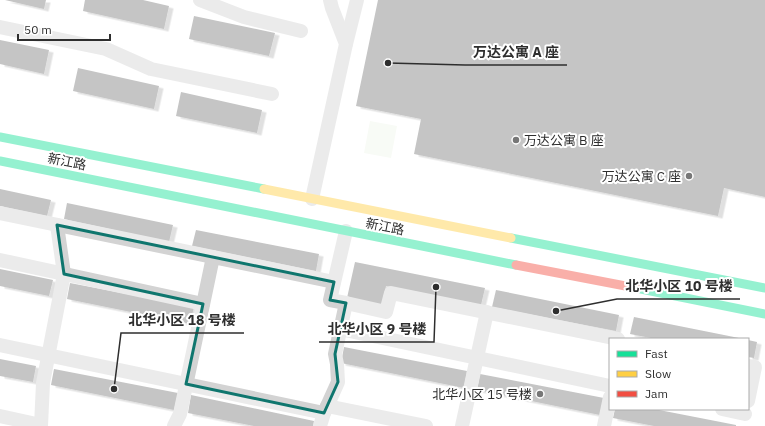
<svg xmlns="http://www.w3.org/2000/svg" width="765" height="426" font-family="'IBM Plex Sans','Noto Sans SC',sans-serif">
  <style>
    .green { fill: #f0f5eb }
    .building { fill: #7e7e7e; filter: url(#shadow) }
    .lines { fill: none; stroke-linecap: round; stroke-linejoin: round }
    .street { stroke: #d3d3d3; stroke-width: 14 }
    .fast { stroke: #16e098; stroke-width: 9 }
    .slow { stroke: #ffcf43; stroke-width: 9 }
    .jam { stroke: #f24e42; stroke-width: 9 }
    .marked { fill: none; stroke: #0f766e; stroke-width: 3; stroke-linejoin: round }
    .poi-dot { fill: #777; stroke: #fff; stroke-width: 1.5 }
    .labels { text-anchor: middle; stroke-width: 4; stroke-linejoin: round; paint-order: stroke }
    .poi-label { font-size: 13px; fill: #2e2e2e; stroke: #fff; text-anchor: end }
    .street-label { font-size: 13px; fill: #2e2e2e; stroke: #fff }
    .leader { fill: none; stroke: #2e2e2e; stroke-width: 1.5 }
    .callout-dot { fill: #2e2e2e; stroke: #fff; stroke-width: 1.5 }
    .callout-label { font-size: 14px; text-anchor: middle; font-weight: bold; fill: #2e2e2e; stroke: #fff; stroke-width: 4; stroke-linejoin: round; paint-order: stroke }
  </style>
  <defs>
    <filter id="shadow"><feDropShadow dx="4.5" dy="2.5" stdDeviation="0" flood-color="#0004"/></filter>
  </defs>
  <rect width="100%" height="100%" fill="#fff"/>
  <!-- green -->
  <path class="green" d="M370 121 397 126 391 158 364 153Z"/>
  <!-- building -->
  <g class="building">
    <path d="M5 0H46L44 9Z"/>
    <path d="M85 0H143L169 6 164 29 83 11Z"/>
    <path d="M378 0H765V197L724 188 718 216 414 154 421 119 356 106Z"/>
    <path d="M194 16 275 33 269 56 189 39Z"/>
    <path d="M0 40 49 50 44 74 0 64Z"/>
    <path d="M78 68 159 86 154 109 73 91Z"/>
    <path d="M181 92 262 110 257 133 176 116Z"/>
    <path d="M0 189 51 200 47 216 0 206Z"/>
    <path d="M67 203 173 225 169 242 64 219Z"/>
    <path d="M196 230 319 254 316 271 192 246Z"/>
    <path d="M355 262 485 288 481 305 386 286 382 305 347 298Z"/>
    <path d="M0 269 53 280 49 296 0 286Z"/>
    <path d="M70 283 194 307 190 324 67 299Z"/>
    <path d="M496 290 619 315 616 331 492 307Z"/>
    <path d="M634 317 739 338V339H656L630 334Z"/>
    <path d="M748 340 757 342 754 358 748 357Z"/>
    <path d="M344 347 467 371 464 388 341 363Z"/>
    <path d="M0 359 36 366 33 382 0 376Z"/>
    <path d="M54 369 178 393 174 410 51 385Z"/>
    <path d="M480 374 604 398 600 415 477 390Z"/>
    <path d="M191 395 314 421 313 426H254L188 413Z"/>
    <path d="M615 409H654L736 425V426H654L613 418Z"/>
  </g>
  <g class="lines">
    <!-- street -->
    <g class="street">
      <path d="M200 0 244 17 301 31"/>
      <path d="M0 27 106 49 151 69 272 94"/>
      <path d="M346 44 357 0"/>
      <path d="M312 199 346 44 332 8 330 0"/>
      <path d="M0 213 334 282"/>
      <path d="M0 260 203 304"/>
      <path d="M346 303 386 312 391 293 618 339"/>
      <path d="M340 329 610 386"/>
      <path d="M0 345 324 413"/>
      <path d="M748 366 755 367 748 401"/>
      <path d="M327 406 426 426"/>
      <path d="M722 409 745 414"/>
      <path d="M0 416 41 425"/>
      <path d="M41 426 43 383 64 274 57 225"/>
      <path d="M174 426 180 414 213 257"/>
      <path d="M320 426 324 413 338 382 337 364 335 354 346 303 330 300 346 231"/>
      <path d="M462 426 487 312"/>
      <path d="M604 426 610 397"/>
    </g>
    <!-- fast -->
    <g class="fast">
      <path d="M0 137 264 189"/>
      <path d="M0 161 516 265"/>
      <path d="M511 238 765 288"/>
      <path d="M636 288 765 314"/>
    </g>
    <!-- slow -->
    <path class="slow" d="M264 189 511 238"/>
    <!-- jam -->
    <path class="jam" d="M516 265 636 288"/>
  </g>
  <!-- marked area -->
  <path d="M0 0H765V426H0ZM57 225 334 282 330 300 346 303 335 354 338 382 324 413 186 384 203 304 64 274Z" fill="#fff" fill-opacity=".55" fill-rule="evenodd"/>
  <path class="marked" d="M57 225 334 282 330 300 346 303 335 354 338 382 324 413 186 384 203 304 64 274Z"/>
  <!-- markers -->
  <g class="poi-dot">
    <circle cx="516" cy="140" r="4"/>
    <circle cx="689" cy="176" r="4"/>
    <circle cx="540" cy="394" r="4"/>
  </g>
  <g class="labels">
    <!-- poi labels -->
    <g class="poi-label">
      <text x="524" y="145" text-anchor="start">万达公寓 B 座</text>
      <text x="681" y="181">万达公寓 C 座</text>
      <text x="532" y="399">北华小区 15 号楼</text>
    </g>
    <!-- street labels -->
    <g class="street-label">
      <text transform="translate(67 161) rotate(11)" y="5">新江路</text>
      <text transform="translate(385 226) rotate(11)" y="5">新江路</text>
    </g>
  </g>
  <!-- callouts -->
  <path class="leader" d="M388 63L465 65H567M556 311L617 299H740M114 389L121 333H244M436 287L434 342H319"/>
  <g class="callout-dot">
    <circle cx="388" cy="63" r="4"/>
    <circle cx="556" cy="311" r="4"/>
    <circle cx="114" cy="389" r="4"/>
    <circle cx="436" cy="287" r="4"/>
  </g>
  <g class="callout-label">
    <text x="516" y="57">万达公寓 A 座</text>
    <text x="679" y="291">北华小区 10 号楼</text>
    <text x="182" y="325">北华小区 18 号楼</text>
    <text x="377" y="334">北华小区 9 号楼</text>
  </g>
  <!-- legend -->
  <rect x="609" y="338" width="140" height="72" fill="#ffffff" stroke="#ababab"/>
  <rect x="617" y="351" width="20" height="6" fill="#16e098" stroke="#ababab"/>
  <text x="645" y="358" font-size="12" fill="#2e2e2e">Fast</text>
  <rect x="617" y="371" width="20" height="6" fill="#ffcf43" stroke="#ababab"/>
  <text x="645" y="378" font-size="12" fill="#2e2e2e">Slow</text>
  <rect x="617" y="391" width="20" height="6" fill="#f24e42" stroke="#ababab"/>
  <text x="645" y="398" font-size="12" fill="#2e2e2e">Jam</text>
  <!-- scale -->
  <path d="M18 34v6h92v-6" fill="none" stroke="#2e2e2e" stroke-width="2"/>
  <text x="24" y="34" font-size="12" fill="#2e2e2e" stroke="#ffffff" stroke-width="3" paint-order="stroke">50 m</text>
</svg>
